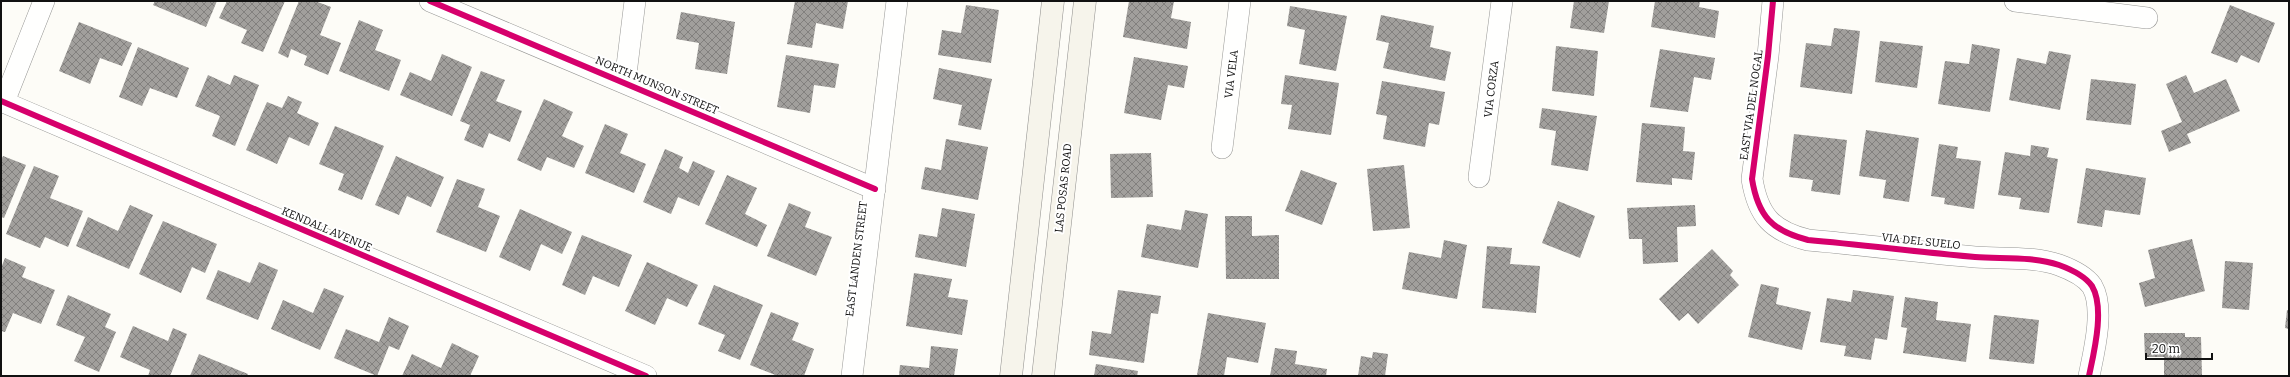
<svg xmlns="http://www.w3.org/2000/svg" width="2290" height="377" font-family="Bitter,serif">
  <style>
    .building { fill: url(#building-cross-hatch) }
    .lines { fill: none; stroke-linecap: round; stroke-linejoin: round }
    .street-casing { stroke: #979795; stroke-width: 22 }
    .secondary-casing { stroke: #8e8d8b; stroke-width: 23 }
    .street { stroke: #fffffe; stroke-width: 21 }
    .secondary { stroke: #f6f4eb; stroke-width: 22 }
    .cycleway-casing { stroke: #fff; stroke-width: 8 }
    .cycleway { stroke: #d6006c; stroke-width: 6 }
    .labels { text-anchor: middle; stroke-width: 4; stroke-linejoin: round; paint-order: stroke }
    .street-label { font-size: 11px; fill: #111; stroke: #fff }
  </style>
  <defs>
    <pattern id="building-cross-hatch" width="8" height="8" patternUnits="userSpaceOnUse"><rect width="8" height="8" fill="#a19f9c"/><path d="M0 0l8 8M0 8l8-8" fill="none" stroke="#82807e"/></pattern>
  </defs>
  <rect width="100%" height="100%" fill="#fdfcf7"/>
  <!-- building -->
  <g class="building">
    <path d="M155 1H217L206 27 153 5Z"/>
    <path d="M227 1H285L263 52 241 43 247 30 219 18Z"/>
    <path d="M299 1H315L331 7 320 35 341 43 328 75 304 65 307 56 291 49 288 58 278 53Z"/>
    <path d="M795 1H848L843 29 816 23 812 48 787 44Z"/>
    <path d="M1129 1H1174L1171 18 1191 22 1187 49 1123 37Z"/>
    <path d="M1574 1H1609L1604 33 1570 28Z"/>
    <path d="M1655 1H1700L1699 7 1719 11 1715 38 1651 27Z"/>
    <path d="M966 5 999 10 991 63 938 55 942 30 961 33Z"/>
    <path d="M2230 5 2275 23 2259 63 2241 55 2237 63 2211 53Z"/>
    <path d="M1290 6 1347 16 1336 71 1299 64 1305 30 1287 26Z"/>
    <path d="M681 12 735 22 727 74 695 69 699 43 676 39Z"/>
    <path d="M1381 15 1434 26 1430 47 1451 52 1445 81 1383 68 1389 43 1376 40Z"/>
    <path d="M359 20 383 30 375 50 401 60 389 91 339 71Z"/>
    <path d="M79 22 132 43 122 66 100 58 90 84 59 71Z"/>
    <path d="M1834 28 1860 31 1852 94 1800 87 1806 43 1831 46Z"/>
    <path d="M1880 41 1923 46 1917 88 1875 82Z"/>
    <path d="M1972 44 2000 49 1990 112 1938 104 1945 61 1969 64Z"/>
    <path d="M1556 46 1598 51 1594 96 1552 91Z"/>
    <path d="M138 47 189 68 177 98 150 88 142 106 119 97Z"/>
    <path d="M1660 49 1715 58 1711 80 1694 77 1688 112 1650 107Z"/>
    <path d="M2049 51 2071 55 2060 110 2009 100 2017 58 2046 64Z"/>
    <path d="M442 54 472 67 452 116 400 95 410 72 431 81Z"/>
    <path d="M786 55 839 64 835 88 814 85 810 113 777 107Z"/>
    <path d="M1134 57 1188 66 1184 88 1168 85 1161 120 1124 113Z"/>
    <path d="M939 68 992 79 981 130 958 125 962 105 933 99Z"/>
    <path d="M481 71 505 80 496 101 522 111 510 142 489 133 483 148 464 140 470 125 460 121Z"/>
    <path d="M208 75 230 85 234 75 259 85 235 146 212 136 220 116 195 106Z"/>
    <path d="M1285 75 1339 83 1331 135 1288 129 1292 105 1281 104Z"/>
    <path d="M2186 75 2194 93 2226 79 2240 111 2187 134 2191 143 2169 152 2161 131 2182 122 2166 84Z"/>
    <path d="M2091 79 2136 84 2131 125 2086 120Z"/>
    <path d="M1382 81 1445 92 1439 125 1429 123 1425 147 1383 139 1387 116 1376 114Z"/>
    <path d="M288 96 302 102 297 113 319 123 309 146 289 137 277 164 246 150 267 102 282 108Z"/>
    <path d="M544 99 573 112 562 136 584 146 574 168 547 157 541 171 517 160Z"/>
    <path d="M1542 108 1597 116 1588 171 1551 165 1556 131 1539 128Z"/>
    <path d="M1642 123 1685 127 1683 151 1695 152 1692 180 1672 178V185L1636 182Z"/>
    <path d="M605 124 628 134 620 153 646 164 634 193 585 173Z"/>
    <path d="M335 126 384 146 362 200 338 190 344 174 319 164Z"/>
    <path d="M1866 130 1919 138 1909 202 1883 198 1886 180 1859 176Z"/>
    <path d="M1794 134 1847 140 1840 195 1811 191 1813 180 1789 177Z"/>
    <path d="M946 139 988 147 978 200 921 189 925 167 941 170Z"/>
    <path d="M1939 144 1958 147 1956 158 1981 161 1974 209 1944 204 1945 198 1931 196Z"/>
    <path d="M2031 145 2049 148 2047 157 2058 159 2049 213 2019 209 2021 198 1998 195 2005 152 2030 156Z"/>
    <path d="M665 149 683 157 679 168 688 173 693 161 715 171 699 206 678 197 671 214 643 202Z"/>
    <path d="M1151 153 1153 197 1111 198 1110 154Z"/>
    <path d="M3 156 26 165 4 218 1 217V161Z"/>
    <path d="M396 156 444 177 431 207 407 196 399 215 375 205Z"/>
    <path d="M1404 165 1410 228 1373 231 1367 169Z"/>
    <path d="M34 166 59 176 50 198 83 211 68 247 45 237 40 248 6 234Z"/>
    <path d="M2086 168 2146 178 2140 215 2105 210 2102 227 2077 223Z"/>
    <path d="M1301 170 1337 183 1322 225 1285 211Z"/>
    <path d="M727 175 757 188 745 214 767 225 757 247 705 224Z"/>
    <path d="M457 179 485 189 478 207 500 216 486 252 436 232Z"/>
    <path d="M1558 201 1595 216 1580 258 1542 243Z"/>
    <path d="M789 203 811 212 805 227 832 237 816 276 767 256Z"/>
    <path d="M130 205 153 215 129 269 76 246 88 217 118 231Z"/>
    <path d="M1695 205 1696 226 1677 227 1678 262 1643 264 1642 239H1629L1627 208Z"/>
    <path d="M942 208 975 214 966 267 915 257 919 234 937 237Z"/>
    <path d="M520 209 572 232 562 254 541 244 530 271 499 257Z"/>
    <path d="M1185 210 1208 214 1198 268 1141 257 1147 224 1181 230Z"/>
    <path d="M1225 216H1252V236L1279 235V279H1226Z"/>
    <path d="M163 221 217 244 205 273 192 267 181 293 139 274Z"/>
    <path d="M582 235 632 255 619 287 593 276 585 295 562 285Z"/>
    <path d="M2192 239 2205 291 2145 307 2139 283 2155 278 2148 250Z"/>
    <path d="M1444 240 1467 245 1457 299 1402 289 1409 252 1441 258Z"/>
    <path d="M1487 246 1512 248 1510 264 1540 266 1536 313 1482 308Z"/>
    <path d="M1712 249 1733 271 1730 275 1739 285 1698 324 1688 313 1679 321 1659 299Z"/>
    <path d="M5 258 26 267 22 277 55 290 41 324 13 313 5 332 1 331V268Z"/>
    <path d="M2225 261 2253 263 2249 310 2222 308Z"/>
    <path d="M259 262 278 270 258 320 206 299 218 270 250 283Z"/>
    <path d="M647 262 698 285 687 307 667 298 655 325 625 311Z"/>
    <path d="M914 273 952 279 948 297 968 300 962 335 906 326Z"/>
    <path d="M1761 284 1779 288 1776 304 1811 312 1802 350 1748 337Z"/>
    <path d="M714 285 763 305 740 360 718 351 725 335 698 324Z"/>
    <path d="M324 288 344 296 320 350 271 329 283 300 313 313Z"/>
    <path d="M1118 290 1161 296 1158 314 1151 313 1144 363 1089 355 1092 331 1111 334Z"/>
    <path d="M1853 290 1894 296 1887 340 1875 338 1871 360 1844 356 1846 346 1820 342 1827 298 1851 302Z"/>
    <path d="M68 295 111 314 105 327 116 332 99 372 74 361 85 337 56 325Z"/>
    <path d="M1905 297 1938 302 1936 320 1971 324 1966 362 1903 353 1907 328 1901 327Z"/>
    <path d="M2287 310H2289V329L2285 328Z"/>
    <path d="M771 312 799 323 792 340 814 349 804 376H778L750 365Z"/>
    <path d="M1208 313 1266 323 1258 363 1227 357 1224 376 1197 375Z"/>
    <path d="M1994 315 2039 320 2034 364 1989 359Z"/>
    <path d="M389 317 409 326 399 350 389 346 377 376 334 358 346 329 379 342Z"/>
    <path d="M133 326 168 341 173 328 187 334 170 376H148L150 370 120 357Z"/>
    <path d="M2144 333H2185V337H2201L2202 376H2164V357H2145Z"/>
    <path d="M452 343 479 356 470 376H402L412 354 441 368Z"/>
    <path d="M931 346 958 349 954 376H899L900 365 929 368Z"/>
    <path d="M1275 348 1297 351 1295 364 1327 369 1326 376H1270Z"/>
    <path d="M1373 352 1388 354 1385 376H1358L1361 356 1372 358Z"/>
    <path d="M199 354 248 374 247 376H190Z"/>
    <path d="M1096 364 1138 371 1137 376H1094Z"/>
  </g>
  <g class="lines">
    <defs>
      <g id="street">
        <path d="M430 1 875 189"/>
        <path d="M1773 1 1768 56 1752 179C1758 216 1772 231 1808 240 1864 245 1919 252 1975 257 2002 259 2033 256 2059 265 2070 269 2085 276 2092 286 2105 308 2094 352 2089 376"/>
        <path d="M2015 1 2147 18"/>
        <path d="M625 82 635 1"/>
        <path d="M1 101 646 376"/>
        <path d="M4 102 44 1"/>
        <path d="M1222 148 1240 1"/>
        <path d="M1479 177 1502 1"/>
        <path d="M852 376 897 1"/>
      </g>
      <g id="secondary">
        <path d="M1011 376 1053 1"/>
        <path d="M1043 376 1085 1"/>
      </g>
    </defs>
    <!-- street casing -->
    <use href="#street" class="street-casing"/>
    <!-- secondary casing -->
    <use href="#secondary" class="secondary-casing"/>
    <!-- street -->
    <use href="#street" class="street"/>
    <!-- secondary -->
    <use href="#secondary" class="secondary"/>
    <defs>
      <g id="cycleway">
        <path d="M430 1 875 189"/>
        <path d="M1773 1 1768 56 1752 179C1758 216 1772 231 1808 240 1864 245 1919 252 1975 257 2002 259 2033 256 2059 265 2070 269 2085 276 2092 286 2105 308 2094 352 2089 376"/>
        <path d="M1 101 646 376"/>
      </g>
    </defs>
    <!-- cycleway casing -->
    <use href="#cycleway" class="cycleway-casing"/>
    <!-- cycleway -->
    <use href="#cycleway" class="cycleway"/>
  </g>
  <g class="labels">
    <!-- street labels -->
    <g class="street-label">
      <text transform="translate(1231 74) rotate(-83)" y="4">VIA VELA</text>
      <text transform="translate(657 85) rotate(23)" y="4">NORTH MUNSON STREET</text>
      <text transform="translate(1491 89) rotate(-83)" y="4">VIA CORZA</text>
      <text transform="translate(1751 105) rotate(-82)" y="4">EAST VIA DEL NOGAL</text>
      <text transform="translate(1063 188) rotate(-84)" y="4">LAS POSAS ROAD</text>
      <text transform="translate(327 229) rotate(23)" y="4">KENDALL AVENUE</text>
      <text transform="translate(1921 241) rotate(6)" y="4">VIA DEL SUELO</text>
      <text transform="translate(856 259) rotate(-83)" y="4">EAST LANDEN STREET</text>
    </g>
  </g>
  <!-- border -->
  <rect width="2290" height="377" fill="none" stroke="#111111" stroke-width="4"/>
  <!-- scale -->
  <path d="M2146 353v6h66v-6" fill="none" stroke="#111111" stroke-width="2"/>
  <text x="2152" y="353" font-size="12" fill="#111111" stroke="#ffffff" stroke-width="3" paint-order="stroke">20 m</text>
</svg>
